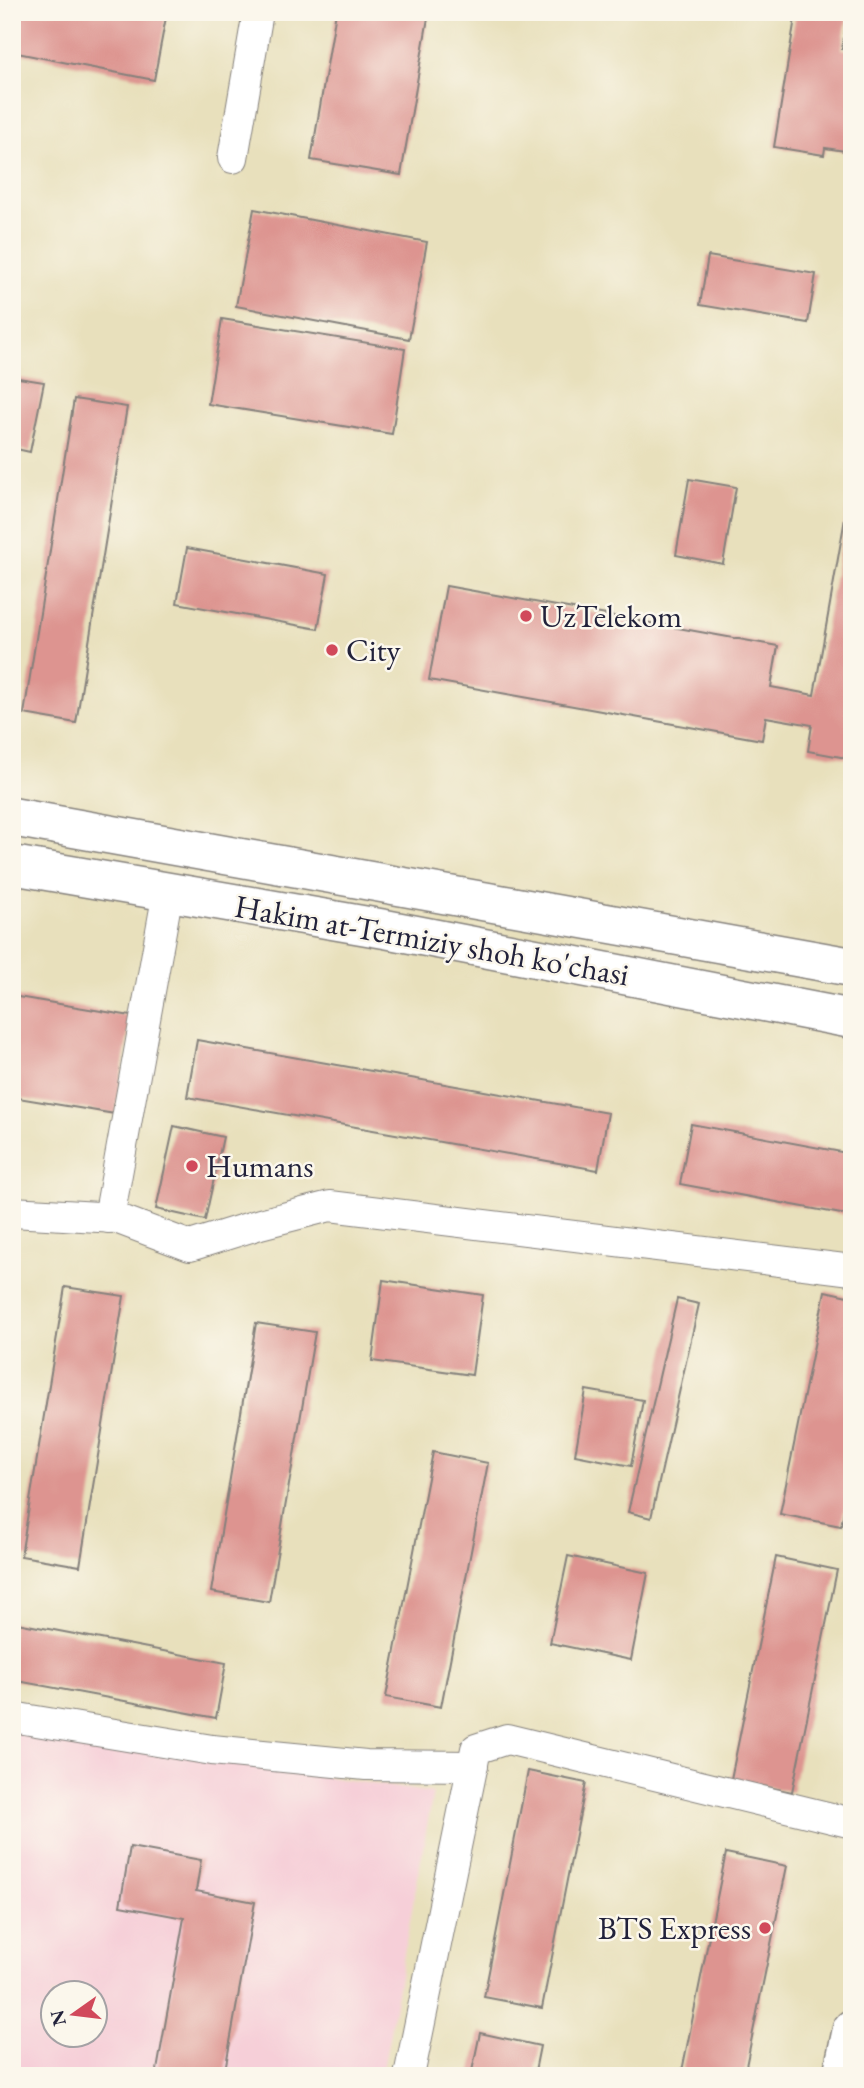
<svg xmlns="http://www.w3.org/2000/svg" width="864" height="2088" font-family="'EB Garamond',serif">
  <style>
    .built { fill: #f6cfd8; fill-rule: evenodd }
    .building { fill: #dd9490 }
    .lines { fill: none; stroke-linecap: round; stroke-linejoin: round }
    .minor-casing { stroke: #85817c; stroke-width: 32 }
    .major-casing { stroke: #85817c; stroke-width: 41 }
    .minor { stroke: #fff; stroke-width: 30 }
    .major { stroke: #fff; stroke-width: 38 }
    .poi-dot { fill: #d1495b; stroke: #fbf7ec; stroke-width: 2.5 }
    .labels { text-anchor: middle; stroke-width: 5; stroke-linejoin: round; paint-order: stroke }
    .poi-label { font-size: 32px; fill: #22223b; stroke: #fbf7ec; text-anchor: start }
    .street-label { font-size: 32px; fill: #22223b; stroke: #fbf7ec }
  </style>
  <rect width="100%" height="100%" fill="#fbf7ec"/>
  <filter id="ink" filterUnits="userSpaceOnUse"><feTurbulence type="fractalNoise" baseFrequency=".0143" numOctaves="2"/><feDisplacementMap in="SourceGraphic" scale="14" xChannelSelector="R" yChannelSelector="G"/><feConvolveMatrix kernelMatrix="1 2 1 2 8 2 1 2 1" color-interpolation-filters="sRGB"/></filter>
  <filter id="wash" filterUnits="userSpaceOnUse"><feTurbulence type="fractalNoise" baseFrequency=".00686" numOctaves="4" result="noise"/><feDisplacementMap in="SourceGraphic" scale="28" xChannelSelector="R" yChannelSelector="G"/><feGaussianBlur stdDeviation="1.57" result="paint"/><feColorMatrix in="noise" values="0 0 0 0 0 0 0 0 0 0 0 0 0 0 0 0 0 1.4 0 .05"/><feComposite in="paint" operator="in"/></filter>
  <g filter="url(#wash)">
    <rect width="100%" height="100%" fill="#e8e0bc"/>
    <!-- built -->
    <path class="built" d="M12 1728 433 1793 382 2076H12ZM52 1994H94V2036H52Z"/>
    <g id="blocks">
      <!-- building -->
      <g class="building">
        <path d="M12 12H167L154 80 12 52Z"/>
        <path d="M336 12H429L401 175 311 160Z"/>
        <path d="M796 12H848L842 49 852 50V152L825 148 824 155 774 147Z"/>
        <path d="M254 209 427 242 409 339 236 306Z"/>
        <path d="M708 256 816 274 808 323 700 305Z"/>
        <path d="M222 319 405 349 392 434 208 404Z"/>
        <path d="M12 377 44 382 30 452 12 448Z"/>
        <path d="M74 399 127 407 76 723 24 714Z"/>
        <path d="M689 479 736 487 723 564 676 555Z"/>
        <path d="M850 490 852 759 808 751 812 725 766 717 762 740 429 680 446 586 778 646 771 687 814 695Z"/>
        <path d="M187 548 328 574 318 629 177 603Z"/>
        <path d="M12 996 131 1016 115 1114 12 1097Z"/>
        <path d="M197 1040 608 1113 598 1170 187 1097Z"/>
        <path d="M691 1124 852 1154V1216L680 1184Z"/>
        <path d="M174 1126 223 1137 205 1220 156 1209Z"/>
        <path d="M383 1280 483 1295 472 1375 372 1361Z"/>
        <path d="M65 1287 124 1296 80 1566 21 1556Z"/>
        <path d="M825 1291 852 1297V1471L841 1526 780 1514Z"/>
        <path d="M677 1299 699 1304 651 1518 628 1512Z"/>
        <path d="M256 1323 315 1332 269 1602 211 1592Z"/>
        <path d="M586 1390 643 1400 631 1466 575 1455Z"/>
        <path d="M433 1452 488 1463 441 1707 386 1697Z"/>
        <path d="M568 1556 648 1573 631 1660 550 1643Z"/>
        <path d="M776 1557 837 1570 792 1792 731 1779Z"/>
        <path d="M12 1622 226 1663 216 1718 12 1680Z"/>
        <path d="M528 1771 586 1783 542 2008 484 1997Z"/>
        <path d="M130 1847 201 1860 196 1891 255 1902 224 2076H156L184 1918 120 1906Z"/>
        <path d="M726 1853 787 1866 744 2076H681Z"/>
        <path d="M480 2033 540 2046 534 2076H471Z"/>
      </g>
    </g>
  </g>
  <g filter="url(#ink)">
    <use href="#blocks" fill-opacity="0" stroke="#85817c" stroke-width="2"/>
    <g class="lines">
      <defs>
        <g id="minor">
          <path d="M233 158 258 12"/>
          <path d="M12 1212 116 1218 190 1246 260 1224 330 1206 852 1270"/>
          <path d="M109 1218 168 892"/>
          <path d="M12 1717 212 1750 366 1765 473 1766"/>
          <path d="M409 2076 476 1749 507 1739 852 1823"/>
        </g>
        <g id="major">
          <path d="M12 817 852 967"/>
          <path d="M12 865 385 929 852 1019"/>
          <path d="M842 2076 852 2029"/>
        </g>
      </defs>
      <!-- minor casing -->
      <use href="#minor" class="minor-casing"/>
      <!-- major casing -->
      <use href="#major" class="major-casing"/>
      <!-- minor -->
      <use href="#minor" class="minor"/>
      <!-- major -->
      <use href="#major" class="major"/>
    </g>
  </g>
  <!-- markers -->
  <g class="poi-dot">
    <circle cx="526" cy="616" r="7"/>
    <circle cx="332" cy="650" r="7"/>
    <circle cx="192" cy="1166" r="7"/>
    <circle cx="765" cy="1928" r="7"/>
  </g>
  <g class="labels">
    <!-- poi labels -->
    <g class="poi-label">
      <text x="540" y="627">UzTelekom</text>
      <text x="346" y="661">City</text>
      <text x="206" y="1177">Humans</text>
      <text x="751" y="1939" text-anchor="end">BTS Express</text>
    </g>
    <!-- street labels -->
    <g class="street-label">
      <text transform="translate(432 940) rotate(10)" y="11">Hakim at-Termiziy shoh ko'chasi</text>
    </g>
  </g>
  <!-- margin -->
  <rect width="864" height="2088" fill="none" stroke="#fbf7ec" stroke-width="42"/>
  <!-- north arrow -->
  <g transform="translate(74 2014) rotate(256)"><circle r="33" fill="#fbf7ec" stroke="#a4a2a5" stroke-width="2"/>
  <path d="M0-5L12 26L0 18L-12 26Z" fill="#d1495b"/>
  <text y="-10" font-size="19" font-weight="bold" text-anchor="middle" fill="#22223b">N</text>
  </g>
</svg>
